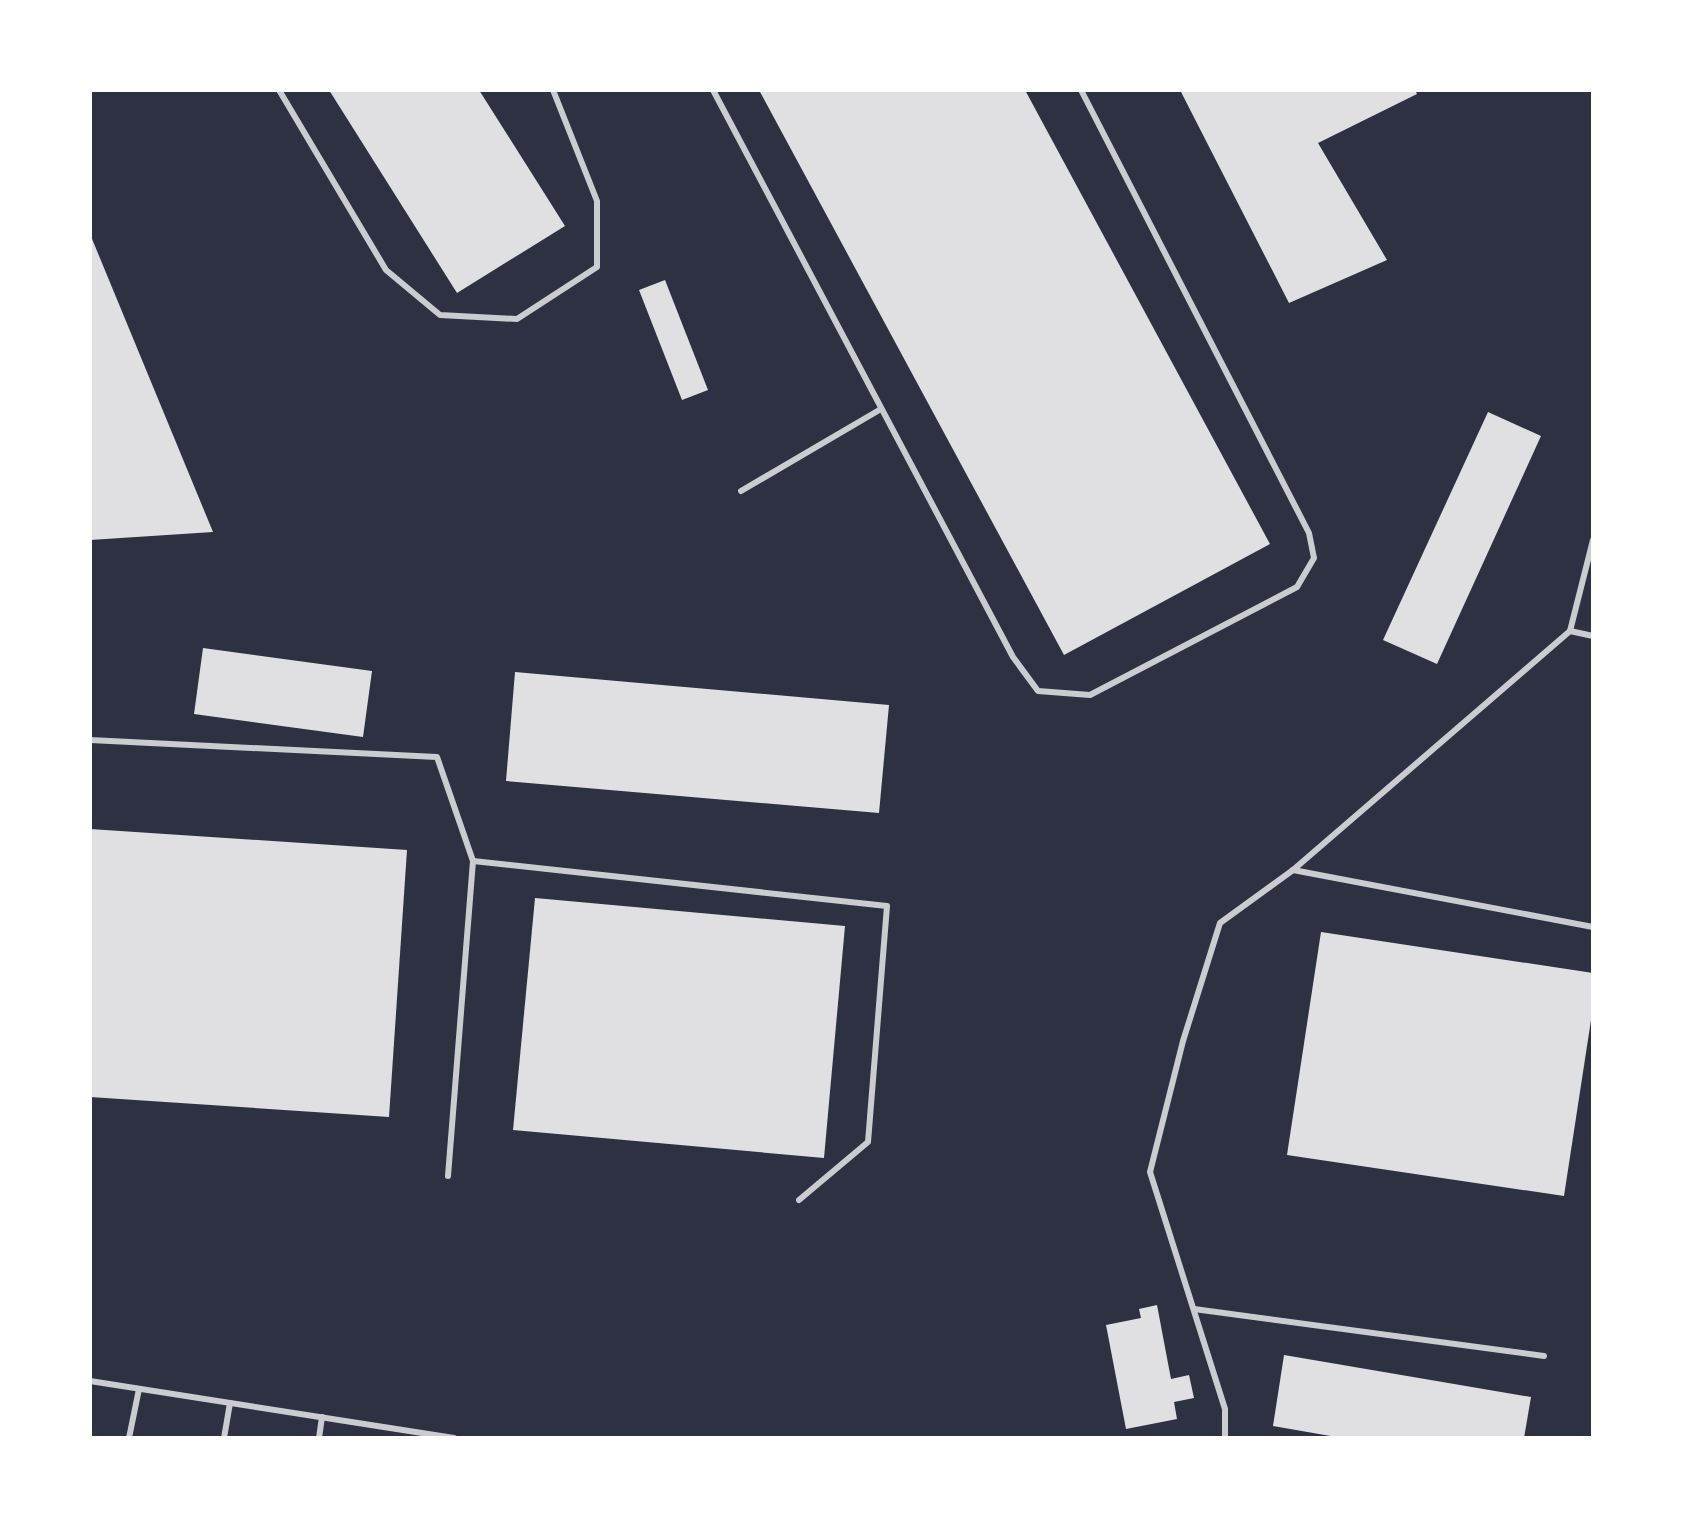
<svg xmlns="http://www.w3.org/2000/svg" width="1683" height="1528" font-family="'Fira Sans',sans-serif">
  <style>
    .building { fill: #e0e0e3 }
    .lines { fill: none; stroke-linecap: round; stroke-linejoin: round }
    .service { stroke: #caccd0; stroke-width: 6 }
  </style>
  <rect width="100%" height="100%" fill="#2d3142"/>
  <!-- building -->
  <g class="building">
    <path d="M329 90H479L565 226 457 293Z"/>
    <path d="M759 90H1025L1270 544 1064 655Z"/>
    <path d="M1180 90H1415L1417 94 1318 143 1387 260 1289 303Z"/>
    <path d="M90 234 213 532 90 540Z"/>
    <path d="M665 280 708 390 682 400 639 290Z"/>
    <path d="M1488 412 1541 436 1437 664 1383 640Z"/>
    <path d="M203 648 372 671 363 737 194 714Z"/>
    <path d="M515 672 889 705 879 813 506 781Z"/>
    <path d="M90 829 407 850 389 1117 90 1097Z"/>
    <path d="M535 898 845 926 824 1158 513 1130Z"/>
    <path d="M1321 932 1593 973V1007L1564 1196 1287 1155Z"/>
    <path d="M1157 1305 1171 1379 1189 1375 1194 1398 1174 1402 1177 1419 1126 1429 1106 1325 1141 1318 1139 1309Z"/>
    <path d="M1284 1355 1531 1397 1524 1438H1342L1273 1426Z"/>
  </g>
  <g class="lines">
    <!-- service -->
    <g class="service">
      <path d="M279 90 386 270 440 315 517 319 597 267V201L553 90"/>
      <path d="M713 90 1013 657 1038 691 1090 695 1297 587 1314 558 1309 533 1081 90"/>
      <path d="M741 491 881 409"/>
      <path d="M1570 631 1593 540"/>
      <path d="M90 740 437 757 473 861 887 906 868 1142 799 1200"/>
      <path d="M1293 870 1593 927"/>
      <path d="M448 1176 473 861"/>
      <path d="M1194 1309 1544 1356"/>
      <path d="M90 1381 454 1438"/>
      <path d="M129 1438 139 1389"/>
      <path d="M224 1438 230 1403"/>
      <path d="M319 1438 322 1417"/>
      <path d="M1225 1438V1409L1150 1172 1183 1041 1220 923 1293 870 1570 631 1593 636"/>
    </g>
  </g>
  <!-- border -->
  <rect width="1683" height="1528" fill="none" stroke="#ffffff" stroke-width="184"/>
</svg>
